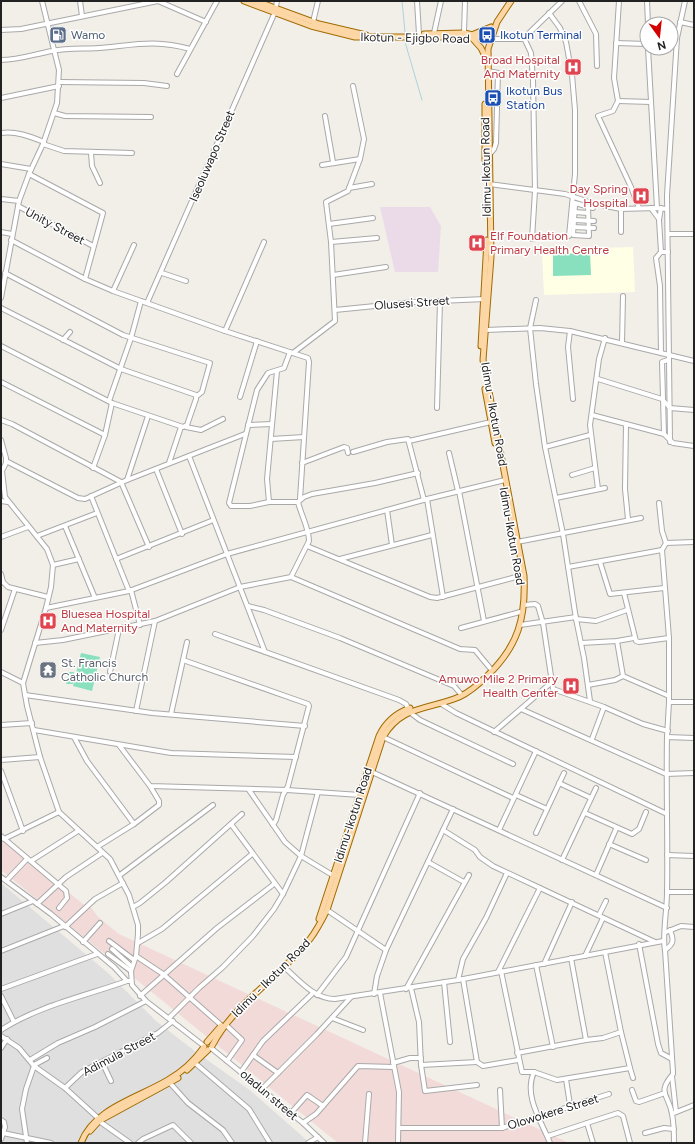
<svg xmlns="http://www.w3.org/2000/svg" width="695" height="1144" font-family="Figtree,sans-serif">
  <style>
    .residential { fill: #e0dfdf }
    .commercial { fill: #f2dad9 }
    .industrial { fill: #ebdbe8 }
    .education { fill: #ffffe5 }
    .pitch { fill: #88e0be }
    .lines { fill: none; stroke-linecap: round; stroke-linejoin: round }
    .stream { stroke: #aad3df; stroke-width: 1 }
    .minor-casing { stroke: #a9a9a9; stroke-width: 6 }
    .major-casing { stroke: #a06b00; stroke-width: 7 }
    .minor { stroke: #fff; stroke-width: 4 }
    .major { stroke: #fcd6a4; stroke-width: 5 }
    .labels { text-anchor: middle; stroke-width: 3; stroke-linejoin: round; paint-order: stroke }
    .service-label { font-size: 12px; fill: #4e5e75; stroke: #fff; text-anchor: start }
    .transit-label { font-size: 12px; fill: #164399; stroke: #fff; text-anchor: start }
    .street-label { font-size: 12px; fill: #222; stroke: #fff }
    .health-label { font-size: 12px; fill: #be3a42; stroke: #fff; text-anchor: end }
    .worship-label { font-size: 12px; fill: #5b616d; stroke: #fff; text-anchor: start }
  </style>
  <rect width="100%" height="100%" fill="#f2efe9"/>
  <!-- residential -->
  <path class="residential" d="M1 883 108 973 156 1021 196 1052 251 1091 310 1143H1Z"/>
  <!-- commercial -->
  <path class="commercial" d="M1 837 83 904 90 906 98 917 119 934 569 1143H338L1 870Z"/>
  <!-- industrial -->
  <path class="industrial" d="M380 207H430L441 226 438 272H395Z"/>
  <!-- education -->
  <path class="education" d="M633 247 635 292 544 295 542 250Z"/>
  <!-- pitch -->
  <g class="pitch">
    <path d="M590 253 591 275 553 276V254Z"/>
    <path d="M81 653 100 657 92 691 73 686Z"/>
    <path d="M68 672H74L73 684H66Z"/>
  </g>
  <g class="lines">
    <!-- stream -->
    <g class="stream">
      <path d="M402 1 405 32"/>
      <path d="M405 42 422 100"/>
    </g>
    <defs>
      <g id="minor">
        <path d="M80 1 82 16"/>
        <path d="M417 1 419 34"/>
        <path d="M579 1 596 34 597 66"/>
        <path d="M619 1 614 78 618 101 613 111 598 116 631 187 639 208"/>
        <path d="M647 1 648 24"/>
        <path d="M549 13 560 28 566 42 572 75 575 110V174L569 236"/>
        <path d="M313 22 318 1"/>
        <path d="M680 22 694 25"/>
        <path d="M1 30 21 29 158 1 206 22"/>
        <path d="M434 33 441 1"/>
        <path d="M464 33 465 1"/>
        <path d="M524 38 531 53 533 80 535 191 532 239"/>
        <path d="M492 39H523L562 1"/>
        <path d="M616 43 647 44"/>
        <path d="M648 48 657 208"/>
        <path d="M1 60C19 60 35 54 52 51 67 48 84 49 99 48 134 45 155 39 190 49"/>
        <path d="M488 71 498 73 496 143 494 149 489 155"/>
        <path d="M177 74 217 1"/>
        <path d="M59 82 144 83 167 86"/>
        <path d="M1 98 59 86"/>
        <path d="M618 101 651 102"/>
        <path d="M54 113 65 116 151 117"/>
        <path d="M325 116 333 162"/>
        <path d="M1 133C16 131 29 136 44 142"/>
        <path d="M43 144 64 151 132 153"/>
        <path d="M91 153 92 166 100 183"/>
        <path d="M1 164 31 169"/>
        <path d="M322 165 360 159"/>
        <path d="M29 174 103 213 85 279"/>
        <path d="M489 184 565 194 595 204 621 209 657 208 667 209"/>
        <path d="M349 188 372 184"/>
        <path d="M1 199 19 201"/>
        <path d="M575 203 593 208"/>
        <path d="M575 205 573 235 589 236 588 207"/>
        <path d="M18 206 93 246"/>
        <path d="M651 208 659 219"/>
        <path d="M661 208 659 220 661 252H668"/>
        <path d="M621 209V232"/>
        <path d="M574 212 588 213"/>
        <path d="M573 220 594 221"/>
        <path d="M329 224 373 218"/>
        <path d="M573 227 594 228"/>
        <path d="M1 232 12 234"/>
        <path d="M668 234H694"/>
        <path d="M11 240 85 279 113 291 225 331 308 358 309 362 300 499"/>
        <path d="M331 242 377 238"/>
        <path d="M661 252 656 258 660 286 661 353"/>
        <path d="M5 273 123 335 210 363 202 392 197 396"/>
        <path d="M162 273 186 281"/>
        <path d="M333 275 386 267"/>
        <path d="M113 291 134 245"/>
        <path d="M1 298 19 201 29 174 43 144 57 103 59 70 42 1"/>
        <path d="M536 300 530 328 536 384 545 447 563 534 576 619 584 658 590 701"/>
        <path d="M147 303 275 12 277 1"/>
        <path d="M1 308 121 369 196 395V399L187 425 183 427 112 403 1 346"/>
        <path d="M335 310 415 302 486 299"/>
        <path d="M486 330 540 328 570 331 694 361"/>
        <path d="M225 331 264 242"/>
        <path d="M570 331 568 347 573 399"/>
        <path d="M63 340 70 332"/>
        <path d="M622 343 623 296"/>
        <path d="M290 352 284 368 268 373 257 390 229 503 231 506H250L269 502H298"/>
        <path d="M293 353 335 321 331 242 326 202 348 191 360 159 364 139 353 86"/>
        <path d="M668 360 662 362 664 434 673 443 694 446"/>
        <path d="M598 379 662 399 670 408 694 410"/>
        <path d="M1 382 105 435"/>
        <path d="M240 397 257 341"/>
        <path d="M109 401 131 338 141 301"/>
        <path d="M437 408 440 301"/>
        <path d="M592 415 664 434"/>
        <path d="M1 420 12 424 121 482 149 547"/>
        <path d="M626 424 625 489 628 519"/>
        <path d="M248 425 272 424"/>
        <path d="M186 427 201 430 223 419"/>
        <path d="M271 439 304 437"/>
        <path d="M1 440 6 458V463L2 471 5 497 47 549 53 565 51 587 46 608 23 683 27 706 40 757 59 812 110 859 129 895 138 925V934L136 956 131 971 132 985 146 1001 204 1046"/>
        <path d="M409 441 491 422"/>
        <path d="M670 442 667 195 677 38 685 1"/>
        <path d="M545 447 590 435"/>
        <path d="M353 452 387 442 408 439 424 500"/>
        <path d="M449 453 458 491"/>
        <path d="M189 456 265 652"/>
        <path d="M6 461 78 498 85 499 127 480 245 434"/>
        <path d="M169 463 181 427"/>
        <path d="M302 463 344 447 347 448 348 453"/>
        <path d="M93 468 105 435 112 403"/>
        <path d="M156 469 182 534"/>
        <path d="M572 475 595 468"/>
        <path d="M127 480 148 416"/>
        <path d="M598 489 590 425 599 359 605 338"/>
        <path d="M459 491 484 621"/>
        <path d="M91 496 129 591"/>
        <path d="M556 498 605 488"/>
        <path d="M427 499 443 597"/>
        <path d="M1 501 8 502"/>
        <path d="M269 502 267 479 277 371"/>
        <path d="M659 503 662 531 666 543"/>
        <path d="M387 510 392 545"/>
        <path d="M65 526 95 598"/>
        <path d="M37 536 97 513"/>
        <path d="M1 537 28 527"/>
        <path d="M517 542 641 518"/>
        <path d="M307 546 430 597 437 598 520 576"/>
        <path d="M116 559 211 521"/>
        <path d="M340 559 432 535"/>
        <path d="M600 562 610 594 664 588"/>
        <path d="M53 565 79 559"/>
        <path d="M568 567 662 550"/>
        <path d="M1 574 3 582 8 587 48 597"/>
        <path d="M291 577 460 649 475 650 490 668"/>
        <path d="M131 590 140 625"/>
        <path d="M624 593 636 641 639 642 669 638"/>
        <path d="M524 605 535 604 538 606 543 623 553 689 604 707 643 724 668 731"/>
        <path d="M248 606 264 610 340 638 454 686 460 693"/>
        <path d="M46 608 129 591 227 554 427 499 505 480"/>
        <path d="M576 619 596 621 627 610"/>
        <path d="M520 625 576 617"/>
        <path d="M461 628 520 612"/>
        <path d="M1 630 15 589"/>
        <path d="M215 634 399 700 406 704 408 708"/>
        <path d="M617 641 623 676 669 696"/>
        <path d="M35 643 63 640 155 621 240 587 291 577 309 541C309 528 301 515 298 502L304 497 312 494 375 483 418 473"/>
        <path d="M581 643 617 641 634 638"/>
        <path d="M183 660 308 704 309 706 288 786 283 795 276 820 273 825"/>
        <path d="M1 672 23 683"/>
        <path d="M110 672 119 629"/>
        <path d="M588 685 615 680 623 676"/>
        <path d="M25 695 152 713 305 726"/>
        <path d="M669 702H694"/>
        <path d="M440 703 456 713 667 814"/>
        <path d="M521 709 666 774 694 773"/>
        <path d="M136 711 155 621"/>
        <path d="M408 711 420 720 513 764"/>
        <path d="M171 714 187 642"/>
        <path d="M1 725 32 723"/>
        <path d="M34 730 171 753 296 757"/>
        <path d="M494 732 552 682"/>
        <path d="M74 737 87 761 134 824"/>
        <path d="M383 737 513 798"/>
        <path d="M667 737 669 702V638L662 550 666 543 694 542"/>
        <path d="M592 739 604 707"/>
        <path d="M119 745 150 786 287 790 360 795"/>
        <path d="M1 760 40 757"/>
        <path d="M1 771 23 831"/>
        <path d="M372 772 667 908"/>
        <path d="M559 783 591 798"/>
        <path d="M249 790 285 842 301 856 334 876"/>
        <path d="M516 795 547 809"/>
        <path d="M585 813 632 834 639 829 646 812"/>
        <path d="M231 824 283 894"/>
        <path d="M443 830 475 850 480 857 493 866 540 888"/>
        <path d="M499 830 536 751"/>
        <path d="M536 833 564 773"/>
        <path d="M1 836 66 891 67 898 59 908"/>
        <path d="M4 839 59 812"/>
        <path d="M609 844 646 860"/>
        <path d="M97 847 134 824 159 805V801L150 786"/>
        <path d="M667 855 694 856"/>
        <path d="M562 860 596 788"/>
        <path d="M31 861 78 831"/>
        <path d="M428 862 464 882"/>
        <path d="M120 875 213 805"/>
        <path d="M596 875 616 829"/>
        <path d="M1 877 51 914 114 967 127 981H130"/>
        <path d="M7 880 27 859"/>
        <path d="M667 892H694"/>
        <path d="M37 904 66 877 102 853"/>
        <path d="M133 907 140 903 166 882 242 814"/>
        <path d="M327 910 386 950"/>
        <path d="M1 914 33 901"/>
        <path d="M599 915 606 901"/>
        <path d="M65 927 95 899 123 883"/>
        <path d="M666 932 681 926 694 927"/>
        <path d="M109 941 134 960"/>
        <path d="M83 942 100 923"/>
        <path d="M138 943 162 929 252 854"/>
        <path d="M639 944 658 1044 661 1053 672 1059"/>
        <path d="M112 949 132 967"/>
        <path d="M665 950C674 944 674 940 670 930"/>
        <path d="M1 951 64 926"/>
        <path d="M108 954 131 971"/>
        <path d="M136 956 163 974 221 1025"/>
        <path d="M585 956 603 918"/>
        <path d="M571 958 586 1040 603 1038 621 1032 605 952"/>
        <path d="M544 964 572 902"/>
        <path d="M536 965 553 1047"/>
        <path d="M284 967C299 980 314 999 335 999L458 980 663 941"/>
        <path d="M501 971 522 1072H534L557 1080 630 1068 621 1032"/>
        <path d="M498 972 540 888 655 942"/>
        <path d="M463 979 477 1062 483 1066 518 1060"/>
        <path d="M458 980 463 959 486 918 507 873"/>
        <path d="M444 982 450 1042"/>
        <path d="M411 988 419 1022 421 1065 477 1062"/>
        <path d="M1 989 97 954"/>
        <path d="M406 989 469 875"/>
        <path d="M380 993 399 1092 398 1143"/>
        <path d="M374 994 377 976 386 950 453 809"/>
        <path d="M317 995 346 957 420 793"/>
        <path d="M1 996 14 1022"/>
        <path d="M140 996 217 928 274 884"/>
        <path d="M169 1018 199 988 223 967 253 936 274 909 283 894 301 856 318 792"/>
        <path d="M332 1018 363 1030"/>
        <path d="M226 1025 242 1040 227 1061"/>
        <path d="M1 1030C38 1006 85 996 127 981"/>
        <path d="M1 1036 19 1048 34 1066 65 1088 98 1118"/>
        <path d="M1 1048 7 1039"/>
        <path d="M211 1048 303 1123 324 1143"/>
        <path d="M517 1053 586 1040"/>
        <path d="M253 1055 278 1073"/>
        <path d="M30 1060 58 1043 95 1027 146 1001"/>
        <path d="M102 1062 111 1081"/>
        <path d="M195 1063 249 1109 270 1143"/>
        <path d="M393 1063 410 1058H421"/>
        <path d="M34 1065 47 1058"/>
        <path d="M421 1065 425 1091 477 1085"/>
        <path d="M630 1068 633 1078"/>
        <path d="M241 1072 263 1041 313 993"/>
        <path d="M534 1072C523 1096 542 1122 550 1143"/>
        <path d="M672 1076 676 1112"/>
        <path d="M566 1079 570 1105"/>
        <path d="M170 1083 188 1103 223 1130 232 1143"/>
        <path d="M65 1088 82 1072 158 1033 173 1021"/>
        <path d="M262 1089 317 1034 351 997"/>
        <path d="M500 1090 502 1128"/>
        <path d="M632 1090 636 1101 639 1102 665 1093"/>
        <path d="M291 1113 307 1095 323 1106"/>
        <path d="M674 1113 694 1105"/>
        <path d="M1 1120 4 1122 5 1127 1 1139"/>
        <path d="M99 1121 130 1143"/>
        <path d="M303 1123 316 1114 358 1066 394 1067"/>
        <path d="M399 1128H502L609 1094"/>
        <path d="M3 1133 51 1143"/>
        <path d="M645 1133 664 1128 674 1129"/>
        <path d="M548 1136 587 1123"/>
        <path d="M27 1143 22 1109 26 1089 34 1066"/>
        <path d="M138 1143 143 1139 173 1125 191 1143"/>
        <path d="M308 1143 318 1137"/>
        <path d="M365 1143 369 1094"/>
        <path d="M593 1143 587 1123 618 1113 623 1116 630 1143"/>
        <path d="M674 1143C674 1134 674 1124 672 1114 669 1094 656 1094 673 1074V1072L665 950C662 938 667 909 667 893 668 841 666 789 667 737L694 738"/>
      </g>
      <g id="major">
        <path d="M244 1 311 26 355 37H464L491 40"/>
        <path d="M256 1 319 24 366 35"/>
        <path d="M424 34 464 33 478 36"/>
        <path d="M474 34 491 27"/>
        <path d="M473 39 481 48 485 56"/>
        <path d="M485 160V104"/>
        <path d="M481 346 487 240"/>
        <path d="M485 389 495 443"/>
        <path d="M319 919 379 736C385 723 396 713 410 708"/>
        <path d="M207 1042 221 1026"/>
        <path d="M212 1046C234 1003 281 977 310 939 317 930 322 920 327 910L383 737C402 705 428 710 459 697 470 692 479 684 488 675 518 646 526 618 524 576L483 360 491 257 488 49 497 22 511 1"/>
        <path d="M187 1070 208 1050"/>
        <path d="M90 1131 99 1121 178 1078"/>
        <path d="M81 1143C94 1108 138 1098 168 1080 182 1072 195 1060 204 1047"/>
      </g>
    </defs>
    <!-- minor casing -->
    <use href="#minor" class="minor-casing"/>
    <!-- major casing -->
    <use href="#major" class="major-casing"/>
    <!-- minor -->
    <use href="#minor" class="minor"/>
    <!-- major -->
    <use href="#major" class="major"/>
  </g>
  <!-- icons -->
  <defs>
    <symbol id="fuel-square" viewBox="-11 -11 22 22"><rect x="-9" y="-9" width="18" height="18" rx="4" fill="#5c6f8a" stroke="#fff"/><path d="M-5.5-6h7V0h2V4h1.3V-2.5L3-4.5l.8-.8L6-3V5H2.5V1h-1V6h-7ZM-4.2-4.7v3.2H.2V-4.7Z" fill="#fff"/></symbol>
    <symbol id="bus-square" viewBox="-11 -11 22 22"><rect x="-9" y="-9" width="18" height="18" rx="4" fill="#1a4fb4" stroke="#fff"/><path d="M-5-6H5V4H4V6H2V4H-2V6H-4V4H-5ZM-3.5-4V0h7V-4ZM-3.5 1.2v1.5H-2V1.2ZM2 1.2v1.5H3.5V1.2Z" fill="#fff"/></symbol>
    <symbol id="hospital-square" viewBox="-11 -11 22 22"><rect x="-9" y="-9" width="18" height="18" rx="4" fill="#e0444e" stroke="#fff"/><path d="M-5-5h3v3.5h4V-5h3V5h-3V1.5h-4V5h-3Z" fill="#fff"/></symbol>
    <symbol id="temple-square" viewBox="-11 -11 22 22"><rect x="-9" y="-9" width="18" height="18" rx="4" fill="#6b7280" stroke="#fff"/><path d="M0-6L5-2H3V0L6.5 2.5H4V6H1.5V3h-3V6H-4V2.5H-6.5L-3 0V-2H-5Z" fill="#fff"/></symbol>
  </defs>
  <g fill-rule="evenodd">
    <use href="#fuel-square" x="48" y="25" width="20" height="20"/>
    <use href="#bus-square" x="477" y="25" width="20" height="20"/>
    <use href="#hospital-square" x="563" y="57" width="20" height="20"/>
    <use href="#bus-square" x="483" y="88" width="20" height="20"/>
    <use href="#hospital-square" x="631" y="186" width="20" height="20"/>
    <use href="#hospital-square" x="467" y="233" width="20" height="20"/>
    <use href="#hospital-square" x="38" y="611" width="20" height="20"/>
    <use href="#temple-square" x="38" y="660" width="20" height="20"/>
    <use href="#hospital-square" x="561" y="676" width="20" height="20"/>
  </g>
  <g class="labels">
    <!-- service labels -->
    <g class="service-label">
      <text x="71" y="39">Wamo</text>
    </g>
    <!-- transit labels -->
    <g class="transit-label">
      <text x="500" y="39">Ikotun Terminal</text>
      <text x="506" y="95">Ikotun Bus<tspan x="506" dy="14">Station</tspan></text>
    </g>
    <!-- street labels -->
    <g class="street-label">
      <text transform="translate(415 38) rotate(1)" y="4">Ikotun - Ejigbo Road</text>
      <text transform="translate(212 156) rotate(-67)" y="4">Iseoluwapo Street</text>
      <text transform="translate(486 167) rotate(-91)" y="4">Idimu-Ikotun Road</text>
      <text transform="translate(55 226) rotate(28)" y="4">Unity Street</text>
      <text transform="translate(412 303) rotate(-4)" y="4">Olusesi Street</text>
      <text transform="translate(494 414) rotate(80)" y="4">Idimu - Ikotun Road</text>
      <text transform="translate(512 536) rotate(80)" y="4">Idimu-Ikotun Road</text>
      <text transform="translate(353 815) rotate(-72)" y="4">Idimu-Ikotun Road</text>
      <text transform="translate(271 978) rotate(-45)" y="4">Idimu - Ikotun Road</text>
      <text transform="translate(119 1054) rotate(-28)" y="4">Adimula Street</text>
      <text transform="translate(269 1095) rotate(40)" y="4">oladun street</text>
      <text transform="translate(553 1112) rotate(-17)" y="4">Olowokere Street</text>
    </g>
    <!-- health labels -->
    <g class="health-label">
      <text x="560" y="64">Broad Hospital<tspan x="560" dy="14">And Maternity</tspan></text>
      <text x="628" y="193">Day Spring<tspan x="628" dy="14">Hospital</tspan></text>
      <text x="490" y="240" text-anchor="start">Elf Foundation<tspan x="490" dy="14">Primary Health Centre</tspan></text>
      <text x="61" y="618" text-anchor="start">Bluesea Hospital<tspan x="61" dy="14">And Maternity</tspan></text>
      <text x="558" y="683">Amuwo Mile 2 Primary<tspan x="558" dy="14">Health Center</tspan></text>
    </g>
    <!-- worship labels -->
    <g class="worship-label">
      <text x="61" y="667">St. Francis<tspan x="61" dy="14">Catholic Church</tspan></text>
    </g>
  </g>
  <!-- border -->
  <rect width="695" height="1144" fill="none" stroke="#222222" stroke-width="4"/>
  <!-- north arrow -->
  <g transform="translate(659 36) rotate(165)"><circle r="19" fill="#ffffff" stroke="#a7a7a7"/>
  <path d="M0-3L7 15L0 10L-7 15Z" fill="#d40000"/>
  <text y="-6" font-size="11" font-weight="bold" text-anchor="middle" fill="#222222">N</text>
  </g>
</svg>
